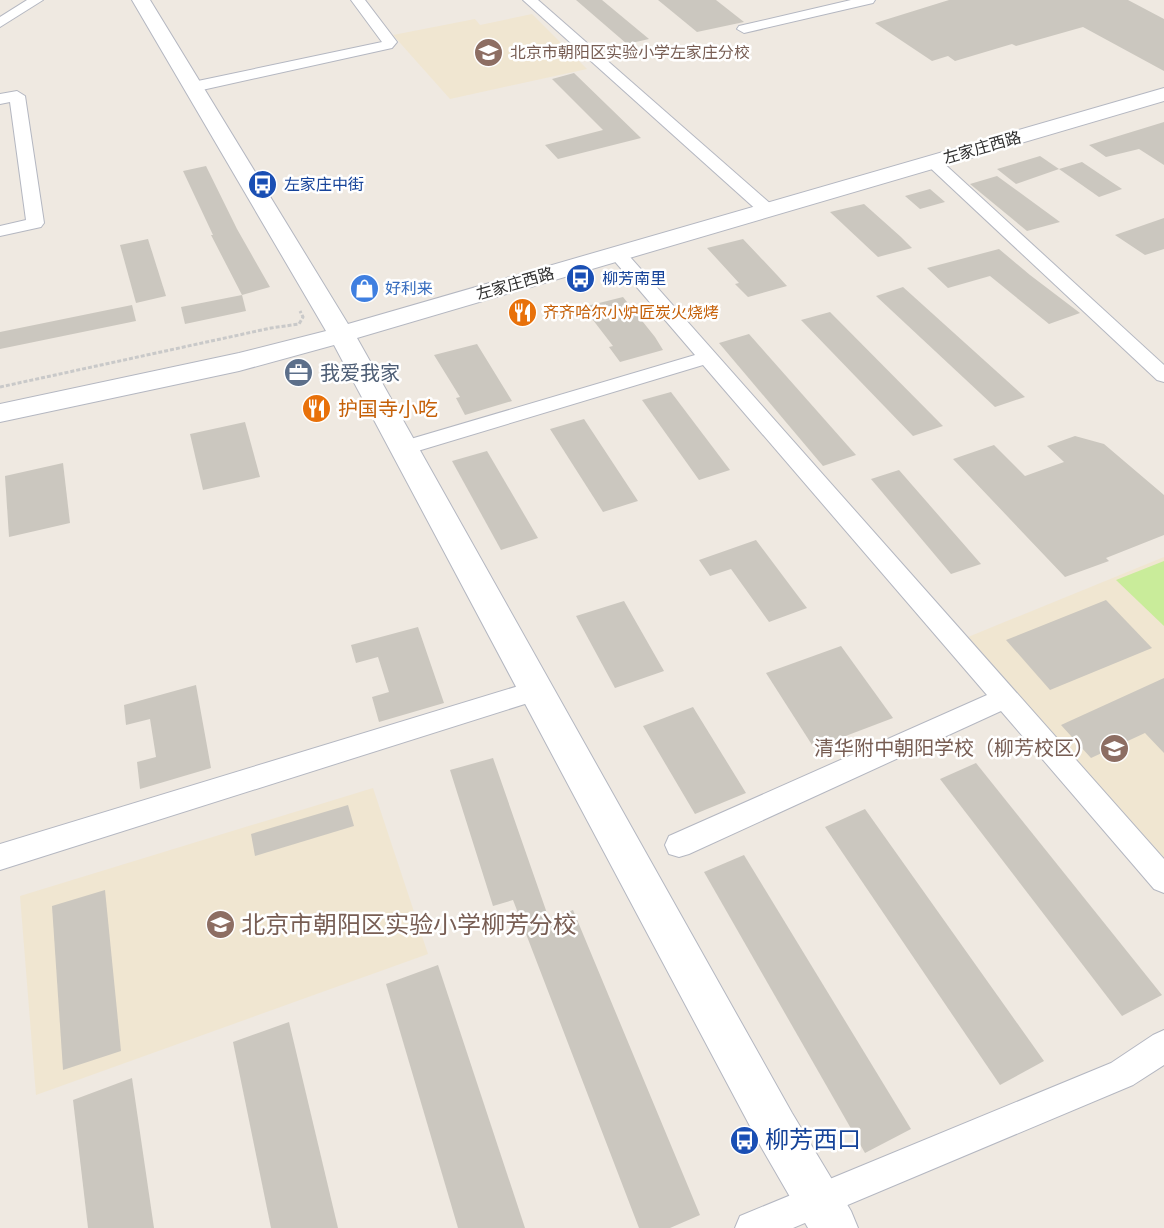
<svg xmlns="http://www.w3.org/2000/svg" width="1164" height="1228" font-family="'Space Grotesk','Noto Sans SC',sans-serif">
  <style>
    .education { fill: #f0e6d1 }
    .pitch { fill: #c9ec9a }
    .building { fill: #cbc7bf }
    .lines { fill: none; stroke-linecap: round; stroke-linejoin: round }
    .street-casing { stroke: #b4b7c1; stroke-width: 2 }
    .secondary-casing { stroke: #b4b7c1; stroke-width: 2 }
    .path { stroke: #c9c9c9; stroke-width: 3; stroke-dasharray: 4 2; stroke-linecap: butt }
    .street { fill: #fff; fill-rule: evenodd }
    .secondary { fill: #fff; fill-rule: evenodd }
    .labels { text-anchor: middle; stroke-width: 5; stroke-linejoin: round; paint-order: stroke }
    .far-education-label { font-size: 16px; fill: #785e54; stroke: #fff; text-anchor: start }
    .far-street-label { font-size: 16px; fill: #2e2e2e; stroke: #fff }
    .far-transit-label { font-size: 16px; fill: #164399; stroke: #fff; text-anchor: start }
    .far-shop-label { font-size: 16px; fill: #366cbe; stroke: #fff; text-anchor: start }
    .far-food-label { font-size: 16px; fill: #c56008; stroke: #fff; text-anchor: start }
    .service-label { font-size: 20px; fill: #4e5e75; stroke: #fff; text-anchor: start }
    .food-label { font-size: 20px; fill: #c56008; stroke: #fff; text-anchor: start }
    .education-label { font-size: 20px; fill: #785e54; stroke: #fff; text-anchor: end }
    .near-education-label { font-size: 24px; fill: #785e54; stroke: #fff; text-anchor: start }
    .near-transit-label { font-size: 24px; fill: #164399; stroke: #fff; text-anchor: start }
  </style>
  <rect width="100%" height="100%" fill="#efe9e1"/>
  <!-- education -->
  <g class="education">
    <path d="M532 14 587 69 450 99 393 35 475 19 480 25Z"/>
    <path d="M1164 557V859L968 637Z"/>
    <path d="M373 788 428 954 36 1095 20 896Z"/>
  </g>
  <!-- pitch -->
  <path class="pitch" d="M1164 561V626L1116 580Z"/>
  <!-- building -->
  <g class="building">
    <path d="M576 0H602L649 39 627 44Z"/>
    <path d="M658 0H716L744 22 697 32Z"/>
    <path d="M949 0H1128L1164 19V71L1083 27 1016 46 1012 44 955 61 948 56 932 61 875 23Z"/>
    <path d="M574 73 641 138 558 159 545 145 603 130 552 79Z"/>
    <path d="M1164 122V165L1139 149 1106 157 1089 145Z"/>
    <path d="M1040 156 1059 169 1016 184 997 169Z"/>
    <path d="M1082 162 1122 189 1099 197 1059 169Z"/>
    <path d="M206 166 237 229 270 287 242 295 211 235H213L183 171Z"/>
    <path d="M997 176 1060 222 1027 231 970 184Z"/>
    <path d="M930 189 945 202 920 209 905 196Z"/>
    <path d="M864 204 901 237 912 248 878 257 830 212Z"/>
    <path d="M1164 218V249L1145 255 1115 235Z"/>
    <path d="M148 239 166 296 136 303 120 245Z"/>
    <path d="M743 239 777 275 787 286 748 297 735 284 739 283 707 248Z"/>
    <path d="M999 249 1030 275 1080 313 1049 324 990 276 948 288 927 268Z"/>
    <path d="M903 287 1025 397 995 407 876 296Z"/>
    <path d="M242 295 246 311 185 324 181 307Z"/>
    <path d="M623 297 655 337 663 350 620 362 609 347 613 346 583 307Z"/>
    <path d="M132 305 136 321 0 349V332Z"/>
    <path d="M830 312 943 426 913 436 801 320Z"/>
    <path d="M749 334 856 455 823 466 719 343Z"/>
    <path d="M477 344 512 401 465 415 456 398 460 397 434 355Z"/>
    <path d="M671 392 730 470 699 480 642 400Z"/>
    <path d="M584 419 638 501 603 512 550 429Z"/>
    <path d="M245 422 260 477 203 490 190 434Z"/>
    <path d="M1075 436 1104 444 1164 495V535L1106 558 1109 561 1065 577 953 459 994 445 1025 476 1064 462 1047 446Z"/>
    <path d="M487 451 538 538 501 550 452 461Z"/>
    <path d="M63 463 70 523 9 537 5 476Z"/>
    <path d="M899 470 981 564 951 574 871 479Z"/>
    <path d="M756 540 807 608 769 622 731 569 710 576 699 560Z"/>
    <path d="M1106 600 1152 648 1050 690 1006 640Z"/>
    <path d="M624 601 664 671 615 688 576 616Z"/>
    <path d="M418 627 444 703 379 722 372 697 389 692 378 657 356 663 351 645Z"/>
    <path d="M841 646 893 718 814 748 766 673Z"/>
    <path d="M1164 678V753L1145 733 1091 758 1061 725Z"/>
    <path d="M196 685 211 768 140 789 137 762 156 757 150 719 126 725 124 705Z"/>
    <path d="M693 707 746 793 695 814 643 726Z"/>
    <path d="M493 758 549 919 573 910 700 1215 670 1228H639L513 900 493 906 450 770Z"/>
    <path d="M976 763 1162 995 1122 1016 940 779Z"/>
    <path d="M348 805 354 826 255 856 251 834Z"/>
    <path d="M865 809 1044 1061 1000 1085 825 827Z"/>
    <path d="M744 855 911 1129 865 1153 704 872Z"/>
    <path d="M105 890 121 1051 63 1070 52 906Z"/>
    <path d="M438 965 525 1228H458L386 984Z"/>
    <path d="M289 1022 338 1228H271L233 1042Z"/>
    <path d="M132 1078 154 1228H88L73 1100Z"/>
  </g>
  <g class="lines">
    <defs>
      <g id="street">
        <path d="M27 0H43L0 27V17Z"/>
        <path d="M351 0H365L397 42 392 48 193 92 185 87 193 82 382 42Z"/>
        <path d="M523 0H538L772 205 775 209 772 213H760Z"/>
        <path d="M851 0H875L873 3 744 33 737 29 739 26Z"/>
        <path d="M17 91 25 96 44 223 41 227 0 236V226L26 220 10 102 0 104V94Z"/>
        <path d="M932 156 938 158 1164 365V382L1157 380 926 164 924 161 926 158Z"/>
        <path d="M617 248 623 249 1164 859V893L1154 889 1001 711 689 854 679 857 669 854 665 845 669 836 987 695 703 365 411 453 404 455 397 453 393 448 397 443 695 355 611 257 608 253 611 249Z"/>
        <path d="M538 680 547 683 551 690 547 697 0 870V844Z"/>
        <path d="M1164 1030V1065L1133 1085 793 1228H735L740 1216 1111 1063 1153 1035Z"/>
      </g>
      <path id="secondary" d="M132 0H150L348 324 1164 88V101L357 338 792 1113 851 1211 858 1228H808L760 1145 334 345 239 371 0 422V404L239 353 326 331Z"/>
    </defs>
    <!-- street casing -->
    <use href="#street" class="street-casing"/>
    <!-- secondary casing -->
    <use href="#secondary" class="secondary-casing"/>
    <!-- path -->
    <path class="path" d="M0 387 271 328 299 324 303 317 300 311"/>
    <!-- street -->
    <use href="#street" class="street"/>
    <!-- secondary -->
    <use href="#secondary" class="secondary"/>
  </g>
  <!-- icons -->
  <defs>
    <symbol id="school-disc" viewBox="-11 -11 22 22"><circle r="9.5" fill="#8d6e63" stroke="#fff"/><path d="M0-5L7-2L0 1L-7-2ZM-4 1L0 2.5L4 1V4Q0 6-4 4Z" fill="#fff"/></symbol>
    <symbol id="bus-disc" viewBox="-11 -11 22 22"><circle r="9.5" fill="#1a4fb4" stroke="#fff"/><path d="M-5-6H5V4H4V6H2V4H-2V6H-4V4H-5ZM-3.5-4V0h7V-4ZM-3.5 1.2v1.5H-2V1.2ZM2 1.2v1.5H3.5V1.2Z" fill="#fff"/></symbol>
    <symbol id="shop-disc" viewBox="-11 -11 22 22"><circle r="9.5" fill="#3f7fe0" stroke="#fff"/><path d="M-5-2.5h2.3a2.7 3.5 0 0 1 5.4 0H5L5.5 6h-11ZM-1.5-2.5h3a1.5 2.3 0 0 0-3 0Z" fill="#fff"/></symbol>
    <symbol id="restaurant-disc" viewBox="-11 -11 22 22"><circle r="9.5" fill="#e8710a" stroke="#fff"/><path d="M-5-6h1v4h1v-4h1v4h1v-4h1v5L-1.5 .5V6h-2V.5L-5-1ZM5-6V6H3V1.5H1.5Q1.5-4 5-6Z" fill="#fff"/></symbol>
    <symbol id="office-disc" viewBox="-11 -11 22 22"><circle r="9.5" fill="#5c6f8a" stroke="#fff"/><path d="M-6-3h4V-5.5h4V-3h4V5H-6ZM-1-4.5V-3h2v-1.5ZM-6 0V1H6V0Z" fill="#fff"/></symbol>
  </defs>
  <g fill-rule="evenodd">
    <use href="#school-disc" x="472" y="36" width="33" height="33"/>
    <use href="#bus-disc" x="246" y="168" width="33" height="33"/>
    <use href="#bus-disc" x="564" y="262" width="33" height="33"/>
    <use href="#shop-disc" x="348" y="272" width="33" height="33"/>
    <use href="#restaurant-disc" x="506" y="296" width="33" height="33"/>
    <use href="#office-disc" x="282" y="356" width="33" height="33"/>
    <use href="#restaurant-disc" x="300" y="392" width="33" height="33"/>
    <use href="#school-disc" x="1098" y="732" width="33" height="33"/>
    <use href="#school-disc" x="204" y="908" width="33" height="33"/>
    <use href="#bus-disc" x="728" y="1124" width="33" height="33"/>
  </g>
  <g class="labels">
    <!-- far-education labels -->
    <g class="far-education-label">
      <text x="510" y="58">北京市朝阳区实验小学左家庄分校</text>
    </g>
    <!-- far-street labels -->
    <g class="far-street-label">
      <text transform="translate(982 147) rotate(-16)" y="6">左家庄西路</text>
      <text transform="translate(515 283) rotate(-16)" y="6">左家庄西路</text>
    </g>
    <!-- far-transit labels -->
    <g class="far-transit-label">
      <text x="284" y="190">左家庄中街</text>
      <text x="602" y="284">柳芳南里</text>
    </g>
    <!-- far-shop labels -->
    <g class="far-shop-label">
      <text x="385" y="294">好利来</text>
    </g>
    <!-- far-food labels -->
    <g class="far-food-label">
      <text x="543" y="318">齐齐哈尔小炉匠炭火烧烤</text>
    </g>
    <!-- service labels -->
    <g class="service-label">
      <text x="320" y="380">我爱我家</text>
    </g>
    <!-- food labels -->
    <g class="food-label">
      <text x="338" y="416">护国寺小吃</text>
    </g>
    <!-- education labels -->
    <g class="education-label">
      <text x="1094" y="755">清华附中朝阳学校（柳芳校区）</text>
    </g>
    <!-- near-education labels -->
    <g class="near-education-label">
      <text x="241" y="933">北京市朝阳区实验小学柳芳分校</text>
    </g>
    <!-- near-transit labels -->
    <g class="near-transit-label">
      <text x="765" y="1148">柳芳西口</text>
    </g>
  </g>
</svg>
